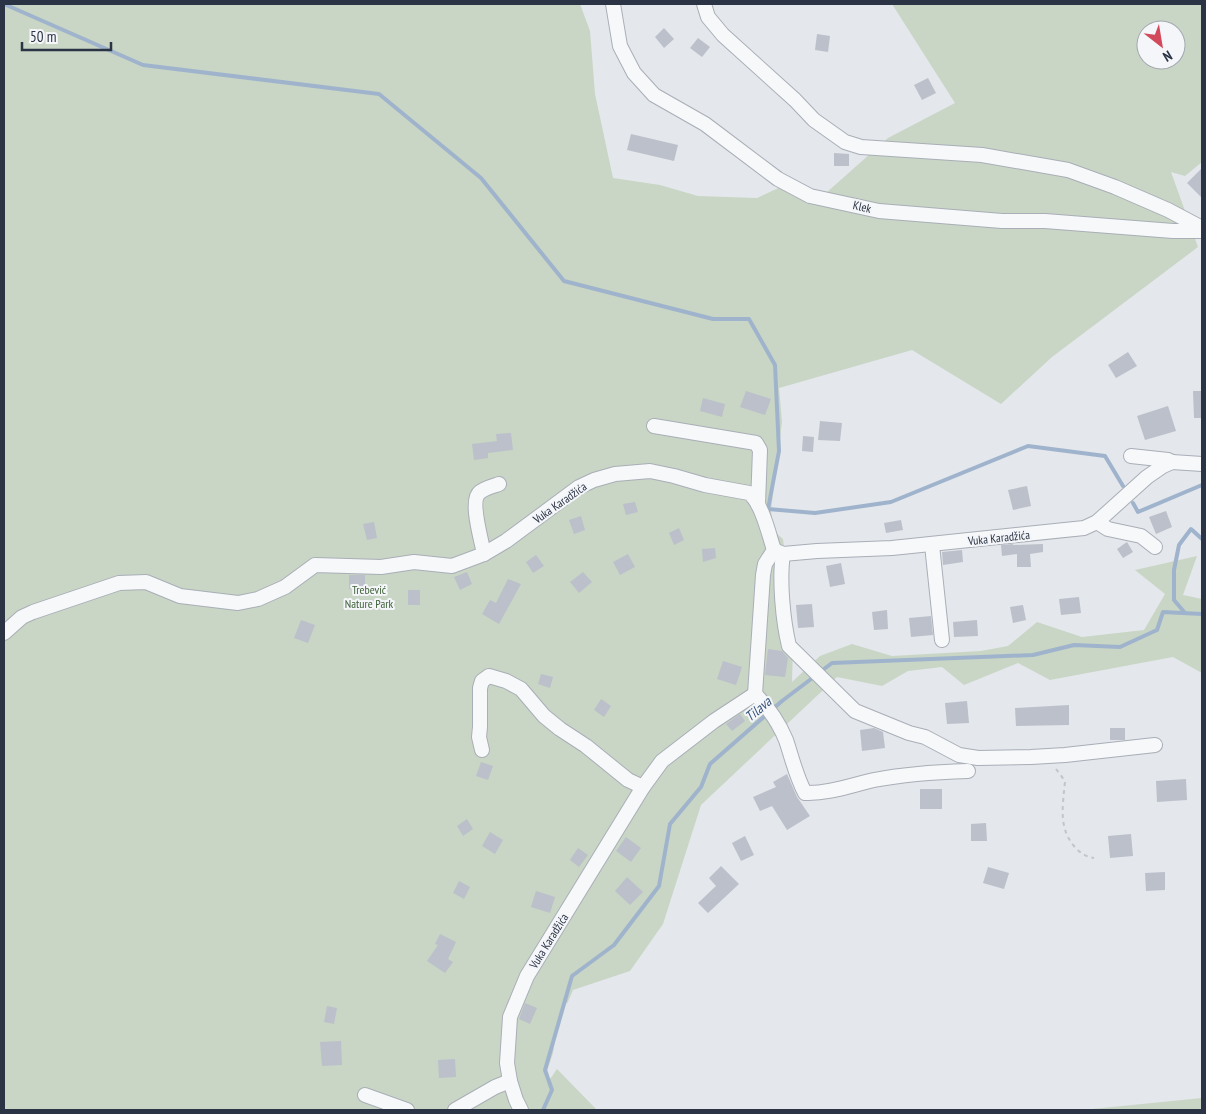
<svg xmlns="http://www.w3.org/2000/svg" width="1206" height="1114" font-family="'PT Sans Narrow',sans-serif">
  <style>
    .green { fill: #c9d6c5; fill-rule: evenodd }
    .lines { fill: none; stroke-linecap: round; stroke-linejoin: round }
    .stream { stroke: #9fb4cc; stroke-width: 4 }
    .building { fill: #bbc0ca }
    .minor-casing { stroke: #a9aeb7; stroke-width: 16 }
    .path { stroke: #c2c5cb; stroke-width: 2; stroke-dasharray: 4 4; stroke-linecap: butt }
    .minor { stroke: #f7f8fa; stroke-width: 14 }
    .labels { text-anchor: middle; stroke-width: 4; stroke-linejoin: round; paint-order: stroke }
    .street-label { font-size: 12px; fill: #2b3445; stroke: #f4f6f9 }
    .park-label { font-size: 12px; fill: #3f6138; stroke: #f4f6f9 }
    .water-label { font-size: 14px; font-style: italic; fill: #34527a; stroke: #f4f6f9 }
  </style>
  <rect width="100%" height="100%" fill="#e4e7ec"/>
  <!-- green -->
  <g class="green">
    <path d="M4 4H580L590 31 595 94 613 178 660 185 698 196 757 198 789 183 826 193 888 138 955 103 892 4H1202V162L1185 176 1171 172 1198 247 1052 357 1001 404 912 350 779 388 782 422 771 510 772 520 776 533 783 539 784 547V557L793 642 792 682 820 656 852 644 892 656 981 651 1008 646 1037 622 1082 637 1144 630 1165 594 1135 570 1197 556 1183 595 1202 599V673L1173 657 1050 680 1018 663 964 685 942 667 908 671 882 686 837 677 701 805 663 924 630 971 573 990 567 1004 565 999 558 1021 553 1053 546 1074 548 1082 557 1069 597 1110H4ZM1146 30H1176V60H1146Z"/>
    <path d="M1202 1098V1110H1082Z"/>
  </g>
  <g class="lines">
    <!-- stream -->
    <g class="stream">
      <path d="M4 4 143 65 379 94 481 178 564 281 713 319H749L775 365 779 451 768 509 815 513 891 502 1028 446 1105 456 1123 486"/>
      <path d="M1133 503 1138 512 1202 485V486"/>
      <path d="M1185 613 1174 600V570L1179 545 1191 529 1202 539"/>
      <path d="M820 672 832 663 1033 655 1074 645 1120 647 1157 630 1163 612 1202 614"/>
      <path d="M543 1110 552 1090 545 1070 572 976 614 945 659 886 670 824 701 787 710 764 782 701 815 676"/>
    </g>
  </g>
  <!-- building -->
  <g class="building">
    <path d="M664 28 674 39 664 48 655 37Z"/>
    <path d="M817 34 830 36 828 52 815 50Z"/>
    <path d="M698 38 710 47 702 57 690 48Z"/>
    <path d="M928 78 936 93 922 100 914 85Z"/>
    <path d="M631 134 678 145 674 161 627 150Z"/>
    <path d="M834 153 849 154V166H834Z"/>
    <path d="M1202 168V198L1187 183Z"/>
    <path d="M1128 352 1137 366 1116 378 1108 365Z"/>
    <path d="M746 391 771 399 765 415 740 407Z"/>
    <path d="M1193 391H1202V418H1194Z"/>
    <path d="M703 398 725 404 722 417 700 411Z"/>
    <path d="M1168 406 1176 431 1145 440 1137 416Z"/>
    <path d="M820 421 842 423 840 441 818 440Z"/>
    <path d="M511 433 513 450 488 453V458L474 460 472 444 497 441 496 434Z"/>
    <path d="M803 436 814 437 813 452 802 451Z"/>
    <path d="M1027 486 1031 506 1013 510 1008 490Z"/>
    <path d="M635 502 638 512 626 515 623 504Z"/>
    <path d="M1166 511 1172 527 1156 534 1149 517Z"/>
    <path d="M581 516 585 530 574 534 569 520Z"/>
    <path d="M901 520 903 530 886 533 884 523Z"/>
    <path d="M374 522 377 538 367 540 363 524Z"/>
    <path d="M679 528 684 540 674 545 669 533Z"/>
    <path d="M1127 542 1133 552 1123 558 1117 549Z"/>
    <path d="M1013 544V545L1043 544V552L1030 554 1031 567H1017V554L1002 556 1001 545Z"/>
    <path d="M715 548 716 558 703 562 702 549Z"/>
    <path d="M962 550 963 562 943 565 942 552Z"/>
    <path d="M628 554 635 567 620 575 613 562Z"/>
    <path d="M536 555 544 566 533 573 526 562Z"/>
    <path d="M841 563 845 584 830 587 826 566Z"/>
    <path d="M467 572 472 584 460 590 454 577Z"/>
    <path d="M583 572 592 582 579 593 570 582Z"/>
    <rect x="349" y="575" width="16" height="14"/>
    <path d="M508 579 521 584 499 624 482 614 490 600 496 603Z"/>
    <rect x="408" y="590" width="12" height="15"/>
    <path d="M1079 597 1081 613 1061 615 1059 599Z"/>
    <path d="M812 604 814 627 798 628 796 605Z"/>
    <path d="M1023 605 1026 620 1013 623 1010 607Z"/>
    <path d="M887 610 888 629 874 630 872 612Z"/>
    <path d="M931 616 933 635 911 637 909 618Z"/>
    <path d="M301 620 315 625 308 643 294 638Z"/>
    <path d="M977 620 978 636 954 637 953 622Z"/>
    <path d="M768 649 782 651 788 658 785 677 765 675Z"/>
    <path d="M723 661 742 667 736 685 717 679Z"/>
    <path d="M541 674 553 677 550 688 538 684Z"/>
    <path d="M601 699 611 706 604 717 594 710Z"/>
    <path d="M967 701 969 723 947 724 945 703Z"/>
    <path d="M1069 705V725L1016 726 1015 708Z"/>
    <path d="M740 714 745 721 732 731 726 724Z"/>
    <path d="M874 728 883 732 885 748 862 751 860 730Z"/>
    <rect x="1110" y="728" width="15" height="12"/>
    <path d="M481 762 493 766 488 780 476 776Z"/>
    <path d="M787 774 797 797 810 816 787 830 772 806 760 811 753 797 776 787 773 782Z"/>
    <path d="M1186 779 1187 800 1157 802 1156 781Z"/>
    <rect x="920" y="789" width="22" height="20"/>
    <path d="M467 819 473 829 463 836 457 826Z"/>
    <path d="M986 823 987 841H971V824Z"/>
    <path d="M490 832 503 840 495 854 482 846Z"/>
    <path d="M1131 834 1133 856 1110 858 1108 836Z"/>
    <path d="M745 836 754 855 741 861 732 843Z"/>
    <path d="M626 837 641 848 631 862 616 851Z"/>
    <path d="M578 848 588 855 579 867 570 860Z"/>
    <path d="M721 866 739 884 708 913 698 903 716 886 709 878Z"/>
    <path d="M988 867 1009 873 1004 889 983 883Z"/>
    <path d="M1165 872V890L1146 891 1145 873Z"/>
    <path d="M627 877 643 892 630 905 615 891Z"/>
    <path d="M459 881 470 887 464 899 453 893Z"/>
    <path d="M536 891 555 897 550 913 531 907Z"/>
    <path d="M440 934 456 942 448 959 453 962 445 973 427 961 438 945 435 944Z"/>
    <path d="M525 1003 537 1008 530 1024 519 1019Z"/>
    <path d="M327 1006 337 1008 334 1024 324 1022Z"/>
    <path d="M341 1041 342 1065 322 1066 320 1042Z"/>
    <path d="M455 1059 456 1077 439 1078 438 1060Z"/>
  </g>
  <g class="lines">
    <defs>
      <g id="minor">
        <path d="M613 4 620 46 634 73 654 95 705 124 778 179 810 196 879 211 1002 221H1045L1173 231H1202"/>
        <path d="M704 4 708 17 723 35 795 100 814 120 845 142 861 147 982 155 1068 170 1115 187 1168 210 1202 228"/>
        <path d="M654 426 756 443 760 450 758 504"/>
        <path d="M1131 456 1168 460 1172 462"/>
        <path d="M1097 522 1108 529 1141 536 1155 547"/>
        <path d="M932 545 942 640"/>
        <path d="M484 554C482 542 469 500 480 492 485 488 493 486 499 484"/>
        <path d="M783 554C779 580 783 621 789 646L855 711 909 733 925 737 959 755 978 758 1031 757 1065 755 1155 745"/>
        <path d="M4 633 22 617 33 612 119 583 146 582 180 596 238 603 258 599 285 587 315 565 381 567 414 562 452 566 484 554 506 541 579 487 594 480 615 474 650 471 674 476 705 485 749 493C762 503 769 535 774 550"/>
        <path d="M755 694C768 707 779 723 786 740 792 758 796 776 805 793 828 794 852 785 874 780 905 774 936 772 968 771"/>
        <path d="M482 750 479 737 480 727V688L482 681 489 676 506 681 521 689 544 716 560 729 586 746 628 780 643 787"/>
        <path d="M365 1095 407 1110"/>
        <path d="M455 1110 495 1087 510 1081"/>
        <path d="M521 1110 516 1100 510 1081 507 1063 510 1017 527 976 643 787 662 761 714 721 755 694 763 575 765 564 774 550 783 554 817 551 892 548 1084 528 1097 522 1147 477 1163 466 1172 462 1202 464"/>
      </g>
    </defs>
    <!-- minor casing -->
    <use href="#minor" class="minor-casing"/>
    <!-- path -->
    <path class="path" d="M1056 769 1065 781C1063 805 1058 827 1074 846 1080 853 1086 857 1094 858"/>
    <!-- minor -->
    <use href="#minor" class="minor"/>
  </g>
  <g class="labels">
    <!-- street labels -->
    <g class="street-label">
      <text transform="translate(862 207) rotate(13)" y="4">Klek</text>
      <text transform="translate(560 503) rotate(-35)" y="4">Vuka Karadžića</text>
      <text transform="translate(999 538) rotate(-6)" y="4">Vuka Karadžića</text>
      <text transform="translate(549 941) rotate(-58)" y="4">Vuka Karadžića</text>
    </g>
    <!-- park labels -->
    <g class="park-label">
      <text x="369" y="594">Trebević<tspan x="369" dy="14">Nature Park</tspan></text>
    </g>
    <!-- water labels -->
    <g class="water-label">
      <text transform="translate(758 709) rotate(-40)" y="5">Tilava</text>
    </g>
  </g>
  <!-- border -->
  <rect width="1206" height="1114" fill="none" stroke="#2b3445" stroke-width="10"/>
  <!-- north arrow -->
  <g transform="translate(1161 45) rotate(149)"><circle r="24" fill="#f4f6f9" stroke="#a4a8b1"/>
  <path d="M0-4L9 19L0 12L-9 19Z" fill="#d1495b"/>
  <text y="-8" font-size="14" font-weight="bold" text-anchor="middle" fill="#2b3445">N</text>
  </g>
  <!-- scale -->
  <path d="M22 42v8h89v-8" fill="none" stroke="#2b3445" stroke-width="2.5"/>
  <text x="30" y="42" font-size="15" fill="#2b3445" stroke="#f4f6f9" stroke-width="4" paint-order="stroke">50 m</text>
</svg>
